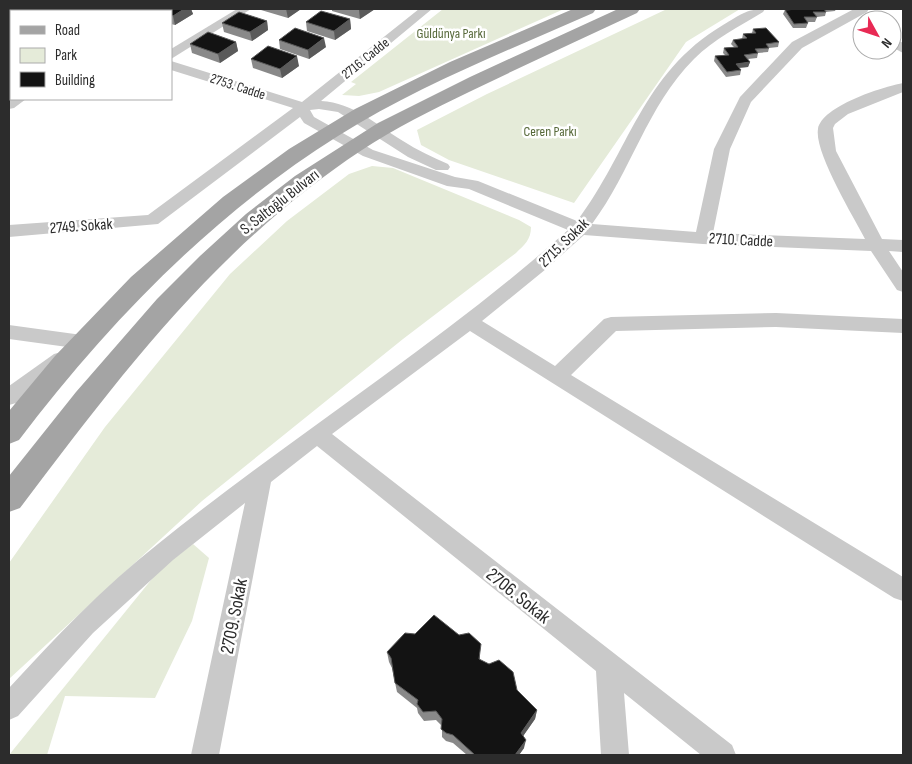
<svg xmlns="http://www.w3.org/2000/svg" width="912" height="764" font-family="'Sofia Sans Condensed',sans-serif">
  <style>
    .green { fill: #e5ebd9 }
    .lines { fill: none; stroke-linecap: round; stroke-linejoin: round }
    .minor { fill: #c9c9c9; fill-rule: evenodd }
    .primary { fill: #a4a4a4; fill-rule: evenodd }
    .wall { fill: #898989 }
    .shaded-wall { fill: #5a5a5a }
    .building { fill: #131313; stroke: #5a5a5a }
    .labels { text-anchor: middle; stroke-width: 5; stroke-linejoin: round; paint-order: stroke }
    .far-park-label { font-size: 14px; fill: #566839; stroke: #fff }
    .far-street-label { font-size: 14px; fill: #2c2c2c; stroke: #fff }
    .street-label { font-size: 16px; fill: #2c2c2c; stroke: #fff }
    .near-street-label { font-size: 19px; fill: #2c2c2c; stroke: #fff }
  </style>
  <rect width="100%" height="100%" fill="#fff"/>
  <!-- green -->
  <g class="green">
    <path d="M443 9H564L379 92 359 96 342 95 356 84 351 82Z"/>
    <path d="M667 9H740L686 42 574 203 449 160 421 145 417 130 487 94Z"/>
    <path d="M372 166 393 168 519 220 531 227C531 240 524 245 516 253L403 339 202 501 9 679V563L105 427 230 274 287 221 349 174Z"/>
    <path d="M193 544 209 558 192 621 155 698 65 696 47 755H9L160 569Z"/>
  </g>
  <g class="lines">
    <!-- minor -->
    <g class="minor">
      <path d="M237 9H251L171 59V49Z"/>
      <path d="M419 9H432L321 101C354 103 375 124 403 141 417 150 432 157 448 164L450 167 448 170H436L408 157 338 112 319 109 310 110 314 117 373 150 455 177 478 181 577 221C630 151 641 74 723 25 740 15 746 9 765 9L763 12C740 26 714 39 694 59 647 106 631 172 592 224L696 232 714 149 740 97 792 42 854 9H869L867 12 802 48 751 102 730 149 713 233 865 239C853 216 814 152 818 129 822 106 882 87 903 83V92L848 114 835 124 833 128 836 151 882 239 903 240V252L889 251 903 272V292L897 290 871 251 703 244 584 235 546 269 482 321 555 366 604 319 611 317 776 313 903 319V333L776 327 616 331 571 375 903 577V601L894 598 470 331 332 434 732 745 736 755H701L624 693 629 755H601L596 671 317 446 271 482 219 755H191L245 503 173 560 93 633 18 716 9 720V688C56 637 103 587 158 544 292 436 439 345 568 230L469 189 447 186 363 156 304 123 300 117 158 224 9 237V225L148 215 293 108 171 70V61L302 102Z"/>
      <rect x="9" y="20" width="2" height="8"/>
      <path d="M892 37 903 43V53L892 47Z"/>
      <path d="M9 43 11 44V52L9 51Z"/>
      <path d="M11 98V99H26L14 108 9 109V99Z"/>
      <path d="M9 325 82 335 89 337 92 342 89 347 82 349 9 339Z"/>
      <path d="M61 352 68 354 71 359 68 364 16 403 9 405V386L54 354Z"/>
    </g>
    <!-- primary -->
    <g class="primary">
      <path d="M573 9H596L593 13C507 51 418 86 338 136 212 215 108 323 19 440L9 444V411L55 356 131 277 223 197 289 149 355 109 450 62Z"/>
      <path d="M618 9H640L637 13C581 39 525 65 469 92 432 110 395 128 362 150 217 246 123 372 20 508L9 512V476L76 392 157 299 200 256 246 214 295 176 378 123 470 77Z"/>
    </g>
  </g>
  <!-- wall -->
  <g class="wall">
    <path d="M113 9H127L122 11Z"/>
    <path d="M147 9H191L193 14 175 25 171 24V11H148Z"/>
    <path d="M261 9H301L288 18 261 10Z"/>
    <path d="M332 9H375L360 19 332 11Z"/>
    <path d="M793 10V9H836L835 11 826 12 825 16 817 17 815 22H807L808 23 806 28H793L783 14 785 10Z"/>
    <path d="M350 19 351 29 335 40 307 31 306 22Z"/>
    <path d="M267 21 268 30 252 41 224 32 222 23Z"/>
    <path d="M753 29 779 42 778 47 769 48 768 52 758 53 757 58 748 59 750 62 748 67 739 68 741 70 740 75 726 77 714 61 715 56 725 55 723 53 724 48 734 47 731 44 733 40 742 39 743 34 752 33Z"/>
    <path d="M279 40 326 47 309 59 280 49Z"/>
    <path d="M236 42 238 51 220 63 192 53 190 44Z"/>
    <path d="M251 59 299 66 282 78 253 68Z"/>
    <path d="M415 634 480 654V660L517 690 537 710 535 719 523 736 524 748 519 755H467L453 743 446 741 442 737V726L436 720 424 721 418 713 417 708 397 692 392 668 389 662 387 652Z"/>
  </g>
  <!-- shaded-wall -->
  <g class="shaded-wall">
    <path d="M121 9H127L122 11H121Z"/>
    <path d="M184 9H191L193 14 175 25 173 16Z"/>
    <path d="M286 9H301L288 18Z"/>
    <path d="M361 9H375L360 19 359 10Z"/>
    <path d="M350 19 351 29 335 40 334 31Z"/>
    <path d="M267 21 268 30 252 41 250 32Z"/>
    <path d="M324 38 326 47 309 59 308 50Z"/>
    <path d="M236 42 238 51 220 63 218 54Z"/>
    <path d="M297 56 299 66 282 78 280 69Z"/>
    <path d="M750 62 748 67 734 68 736 64Z"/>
    <path d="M11 70V82L9 84V71Z"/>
    <path d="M537 710 535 719 519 742 521 733Z"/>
    <path d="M526 740 524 748 519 755H515Z"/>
  </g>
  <!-- building -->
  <g class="building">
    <path d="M68 9H107L104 11H63Z"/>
    <path d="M151 9H184L173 16 171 15V11H159Z"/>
    <path d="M797 9H824L826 12H813L817 17H804L808 23 794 24 785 10 798 9Z"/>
    <path d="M321 11 350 19 334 31 306 22Z"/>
    <path d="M239 12 267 21 250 32 222 23Z"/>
    <path d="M295 28 324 38 308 50 279 40Z"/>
    <path d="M766 28 779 42 766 44 769 48 755 49 758 53 744 55 750 62 736 64 741 70 727 72 715 56 729 55 724 48 738 47 733 40 747 38 743 34 756 33 753 29Z"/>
    <path d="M208 32 236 42 218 54 190 44Z"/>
    <path d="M268 46 297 56 280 69 251 59Z"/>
    <path d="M9 57 11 58V70L9 71Z"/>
    <path d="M434 615 459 635 469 633 481 644 479 659 489 664 499 660 513 672 517 690 537 710 521 733 526 740 515 755H475L453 735 446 733 441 729 442 719 436 711 423 712 417 704 418 700 395 683 391 658 387 652 405 633 415 634Z"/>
  </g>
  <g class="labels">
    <!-- far-park labels -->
    <g class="far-park-label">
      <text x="451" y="38">Güldünya Parkı</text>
      <text x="550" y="136">Ceren Parkı</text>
    </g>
    <!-- far-street labels -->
    <g class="far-street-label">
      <text transform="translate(365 58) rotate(-39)" y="5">2716. Cadde</text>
      <text transform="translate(238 86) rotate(18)" y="5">2753. Cadde</text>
    </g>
    <!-- street labels -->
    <g class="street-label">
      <text transform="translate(279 201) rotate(-38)" y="6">S. Saltoğlu Bulvarı</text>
      <text transform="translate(81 225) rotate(-4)" y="6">2749. Sokak</text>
      <text transform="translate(741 239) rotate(3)" y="6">2710. Cadde</text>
      <text transform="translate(563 242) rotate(-44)" y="6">2715. Sokak</text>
    </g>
    <!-- near-street labels -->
    <g class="near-street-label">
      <text transform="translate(519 595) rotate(39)" y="7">2706. Sokak</text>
      <text transform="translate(233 616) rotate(-79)" y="7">2709. Sokak</text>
    </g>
  </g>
  <!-- border -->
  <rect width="912" height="764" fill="none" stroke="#2c2c2c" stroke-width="20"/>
  <!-- legend -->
  <rect x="10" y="10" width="162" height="90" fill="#ffffff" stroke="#ababab"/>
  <rect x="20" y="26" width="25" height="8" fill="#a4a4a4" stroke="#ababab"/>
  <text x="55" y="35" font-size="15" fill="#2c2c2c">Road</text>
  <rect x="20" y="48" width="25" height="15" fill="#e5ebd9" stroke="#ababab"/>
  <text x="55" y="60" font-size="15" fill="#2c2c2c">Park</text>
  <rect x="20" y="72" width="25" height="15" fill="#131313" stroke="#ababab"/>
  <text x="55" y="85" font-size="15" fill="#2c2c2c">Building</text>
  <!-- north arrow -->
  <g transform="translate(877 35) rotate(130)"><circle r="24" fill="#ffffff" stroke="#ababab"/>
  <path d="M0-4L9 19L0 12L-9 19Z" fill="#e82a54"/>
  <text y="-8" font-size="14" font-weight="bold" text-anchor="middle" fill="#2c2c2c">N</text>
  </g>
</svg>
